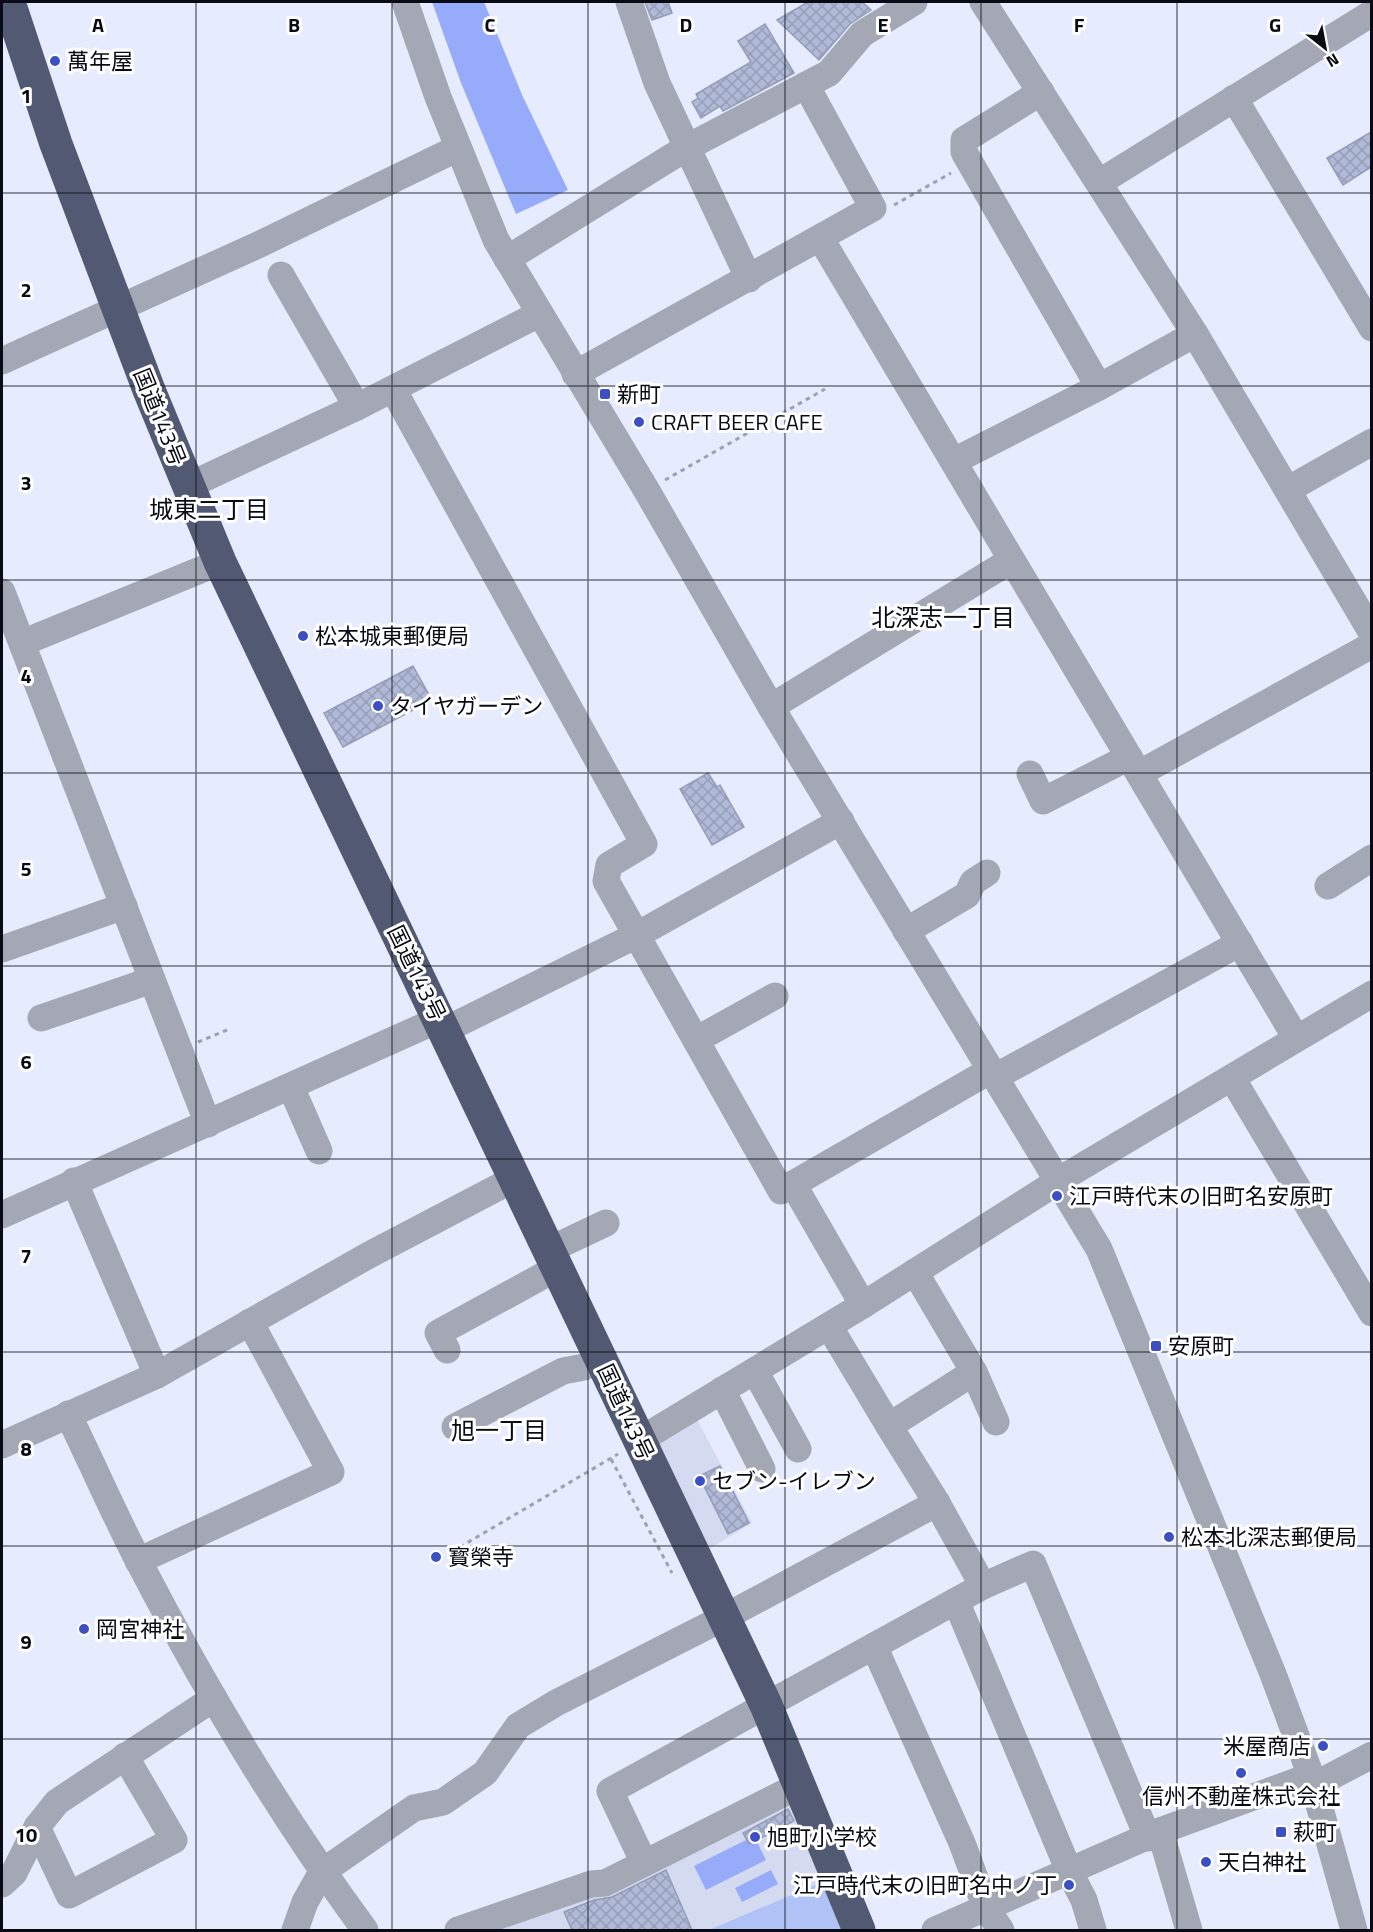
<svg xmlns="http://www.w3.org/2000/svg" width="1373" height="1932" font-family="'Titillium Web','Noto Sans JP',sans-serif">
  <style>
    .built { fill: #d4dbf1 }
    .garden { fill: #b1c2f7 }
    .water { fill: #96acfb }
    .building { fill: url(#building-cross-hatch); stroke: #939cb8; stroke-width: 1.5 }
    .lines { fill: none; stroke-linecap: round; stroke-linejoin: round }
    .path { stroke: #9ca1b0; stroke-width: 3; stroke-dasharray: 4.5 4.5; stroke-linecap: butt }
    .minor { stroke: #a3a8b4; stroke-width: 27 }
    .highway { stroke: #525a73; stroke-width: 33 }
    .grid { fill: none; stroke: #080b14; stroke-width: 1.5; stroke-opacity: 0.55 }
    .poi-dot { fill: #3d50c3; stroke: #fff; stroke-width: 2 }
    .labels { text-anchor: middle; stroke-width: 6; stroke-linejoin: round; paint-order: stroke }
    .poi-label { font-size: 22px; fill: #080b14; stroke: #fff; text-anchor: start }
    .street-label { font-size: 22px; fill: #080b14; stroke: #fff }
    .neighbourhood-label { font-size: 24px; fill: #080b14; stroke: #fff }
    .grid-label { font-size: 20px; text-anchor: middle; font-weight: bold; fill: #080b14; stroke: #fff; stroke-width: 6; stroke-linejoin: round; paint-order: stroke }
  </style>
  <defs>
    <pattern id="building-cross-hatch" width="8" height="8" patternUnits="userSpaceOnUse" patternTransform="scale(1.5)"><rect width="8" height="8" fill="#b0b9d6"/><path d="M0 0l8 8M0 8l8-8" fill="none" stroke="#969eb7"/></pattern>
  </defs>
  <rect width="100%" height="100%" fill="#e6ecfe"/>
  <!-- built -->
  <g class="built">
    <path d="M694 1414 752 1523 704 1552 652 1439Z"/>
    <path d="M788 1793 844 1930H472Z"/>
  </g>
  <!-- garden -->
  <path class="garden" d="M824 1881 844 1930H709Z"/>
  <!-- water -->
  <g class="water">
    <path d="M432 2H484L523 97 568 190 516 214 461 83Z"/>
    <path d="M754 1836 766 1860 706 1890 694 1866Z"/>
    <path d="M771 1870 778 1884 742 1902 735 1888Z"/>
  </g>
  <!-- building -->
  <g class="building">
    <path d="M645 2H668L672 13 652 20Z"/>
    <path d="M808 2H862L871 10 850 24 819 60 777 20Z"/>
    <path d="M765 24 794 73 723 111 720 106 701 118 692 102 698 98 696 94 751 62 738 41Z"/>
    <path d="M1371 132V167L1343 185 1327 158Z"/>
    <path d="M413 666 432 700 343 747 324 713Z"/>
    <path d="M708 773 717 787 720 785 744 827 712 845 680 789Z"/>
    <path d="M720 1466 749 1523 728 1534 699 1476Z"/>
    <path d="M788 1809 794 1821 749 1844 743 1833Z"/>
    <path d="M666 1870 692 1930H572L564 1912 594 1900 612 1897Z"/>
  </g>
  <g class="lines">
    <!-- path -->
    <g class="path">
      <path d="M894 205 951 173"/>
      <path d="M665 480 825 389"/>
      <path d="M198 1042 227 1030"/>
      <path d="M611 1459 672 1573"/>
      <path d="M460 1547 618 1454"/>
    </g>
    <!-- minor -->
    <g class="minor">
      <path d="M405 2 438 97 496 240 647 491 771 707 1099 1249 1273 1674 1311 1776 1354 1930"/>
      <path d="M629 2 657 83 749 279"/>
      <path d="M983 2 1195 334 1372 633"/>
      <path d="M1041 92 964 140V152L1099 387"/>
      <path d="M1234 98 1372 328"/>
      <path d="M1100 182 1372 13"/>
      <path d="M821 239 1296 1038"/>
      <path d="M507 259 686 148 829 73 862 34 914 2"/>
      <path d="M281 275 357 407"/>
      <path d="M2 361 258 245 458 148"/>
      <path d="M575 374 873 208 806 85"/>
      <path d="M393 389 644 844 609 865 606 881 781 1191 991 1070"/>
      <path d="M954 461 1099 387 1195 334"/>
      <path d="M188 486 357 407 539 314"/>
      <path d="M1289 489 1372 442"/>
      <path d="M2 592 208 1124"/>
      <path d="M22 643 220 562"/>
      <path d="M771 707 1010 561"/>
      <path d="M1140 773 1372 645"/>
      <path d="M1030 774 1043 801 1129 757"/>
      <path d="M1328 886 1372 858"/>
      <path d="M906 931 967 895 973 882 987 873"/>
      <path d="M2 949 124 906"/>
      <path d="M41 1018 152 980"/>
      <path d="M445 1030 637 935 841 821"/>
      <path d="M696 1040 775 996"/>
      <path d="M995 1077 1240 943"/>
      <path d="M1232 1078 1372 1313"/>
      <path d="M291 1087 319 1151"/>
      <path d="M74 1181 157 1375"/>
      <path d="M793 1184 863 1305"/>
      <path d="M2 1215 440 1019"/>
      <path d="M549 1250 606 1223"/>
      <path d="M915 1272 974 1372 889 1426 937 1503 983 1586"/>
      <path d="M829 1326 889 1426"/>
      <path d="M447 1350 438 1333 557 1268"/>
      <path d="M755 1371 798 1449"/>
      <path d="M974 1372 996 1422"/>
      <path d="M722 1390 762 1469"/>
      <path d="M68 1414C92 1463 114 1514 139 1562 205 1689 280 1815 365 1930"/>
      <path d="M455 1427 563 1371 584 1367 601 1359"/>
      <path d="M640 1440 863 1305 1071 1173 1372 994"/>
      <path d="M2 1445 157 1375 369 1255 514 1179"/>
      <path d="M138 1561 331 1472 250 1322"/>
      <path d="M956 1601 1069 1871 1084 1900 1093 1930"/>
      <path d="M874 1646 983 1586 1033 1564 1148 1838"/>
      <path d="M1313 1786 1372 1755"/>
      <path d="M37 1827 69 1895 174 1840 125 1756"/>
      <path d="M1160 1831 1189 1930"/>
      <path d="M644 1863 610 1791 874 1646 962 1843 986 1908 1001 1930"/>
      <path d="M2 1884 14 1873 37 1827 57 1802 214 1698"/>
      <path d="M295 1930 305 1902 322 1872 414 1808 443 1802 485 1773 518 1726 556 1703 725 1617 937 1503"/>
      <path d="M458 1930 591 1884 605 1883 798 1786"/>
      <path d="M935 1930 1160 1831 1311 1776"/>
    </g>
    <!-- highway -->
    <path class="highway" d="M9 2 56 144 149 390 220 562 766 1705 859 1930"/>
  </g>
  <!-- grid -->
  <path class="grid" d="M196 2V1930M392 2V1930M588 2V1930M785 2V1930M981 2V1930M1177 2V1930M2 193H1372M2 386H1372M2 580H1372M2 773H1372M2 966H1372M2 1159H1372M2 1352H1372M2 1546H1372M2 1739H1372"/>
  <!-- markers -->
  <g class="poi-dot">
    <circle cx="55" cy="61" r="6"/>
    <rect x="599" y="388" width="12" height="12" rx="3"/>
    <circle cx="639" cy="422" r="6"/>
    <circle cx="303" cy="636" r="6"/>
    <circle cx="378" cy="706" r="6"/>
    <circle cx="1057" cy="1196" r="6"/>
    <rect x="1150" y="1340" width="12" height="12" rx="3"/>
    <circle cx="700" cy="1481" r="6"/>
    <circle cx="1169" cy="1537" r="6"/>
    <circle cx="436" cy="1557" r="6"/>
    <circle cx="84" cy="1629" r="6"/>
    <circle cx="1323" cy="1746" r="6"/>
    <circle cx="1241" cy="1773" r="6"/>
    <rect x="1275" y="1826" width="12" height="12" rx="3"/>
    <circle cx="755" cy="1837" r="6"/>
    <circle cx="1206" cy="1862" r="6"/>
    <circle cx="1069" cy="1885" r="6"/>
  </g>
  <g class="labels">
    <!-- poi labels -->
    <g class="poi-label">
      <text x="67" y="69">萬年屋</text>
      <text x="617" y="402">新町</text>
      <text x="651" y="430">CRAFT BEER CAFE</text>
      <text x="315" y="644">松本城東郵便局</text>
      <text x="390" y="714">タイヤガーデン</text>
      <text x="1069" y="1204">江戸時代末の旧町名安原町</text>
      <text x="1168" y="1354">安原町</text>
      <text x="712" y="1489">セブン-イレブン</text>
      <text x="1181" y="1545">松本北深志郵便局</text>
      <text x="448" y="1565">寳榮寺</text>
      <text x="96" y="1637">岡宮神社</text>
      <text x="1311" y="1754" text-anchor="end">米屋商店</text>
      <text x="1241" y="1804" text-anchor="middle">信州不動産株式会社</text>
      <text x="1293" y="1840">萩町</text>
      <text x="767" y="1845">旭町小学校</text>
      <text x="1218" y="1870">天白神社</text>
      <text x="1057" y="1893" text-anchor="end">江戸時代末の旧町名中ノ丁</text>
    </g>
    <!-- street labels -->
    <g class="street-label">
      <text transform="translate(160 417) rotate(68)" y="8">国道143号</text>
      <text transform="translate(417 973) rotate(64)" y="8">国道143号</text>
      <text transform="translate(626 1412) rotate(65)" y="8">国道143号</text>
    </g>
    <!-- neighbourhood labels -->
    <g class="neighbourhood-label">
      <text x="209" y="518">城東二丁目</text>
      <text x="943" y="626">北深志一丁目</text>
      <text x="499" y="1439">旭一丁目</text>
    </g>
  </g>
  <g class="grid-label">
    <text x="98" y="32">A</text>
    <text x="294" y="32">B</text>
    <text x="490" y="32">C</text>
    <text x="686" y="32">D</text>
    <text x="883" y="32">E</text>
    <text x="1079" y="32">F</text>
    <text x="1275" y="32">G</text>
    <text x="26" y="103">1</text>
    <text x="26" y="297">2</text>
    <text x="26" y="490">3</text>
    <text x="26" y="683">4</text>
    <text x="26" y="876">5</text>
    <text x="26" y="1069">6</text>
    <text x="26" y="1263">7</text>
    <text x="26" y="1456">8</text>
    <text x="26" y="1649">9</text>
    <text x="26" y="1842">10</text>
  </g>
  <!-- border -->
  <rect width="1373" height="1932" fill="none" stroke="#080b14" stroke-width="6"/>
  <!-- north arrow -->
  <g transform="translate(1325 48) rotate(149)" stroke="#ffffff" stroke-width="4.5" paint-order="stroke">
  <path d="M0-4.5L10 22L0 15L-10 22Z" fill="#080b14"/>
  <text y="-9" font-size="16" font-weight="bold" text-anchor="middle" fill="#080b14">N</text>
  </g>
</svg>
